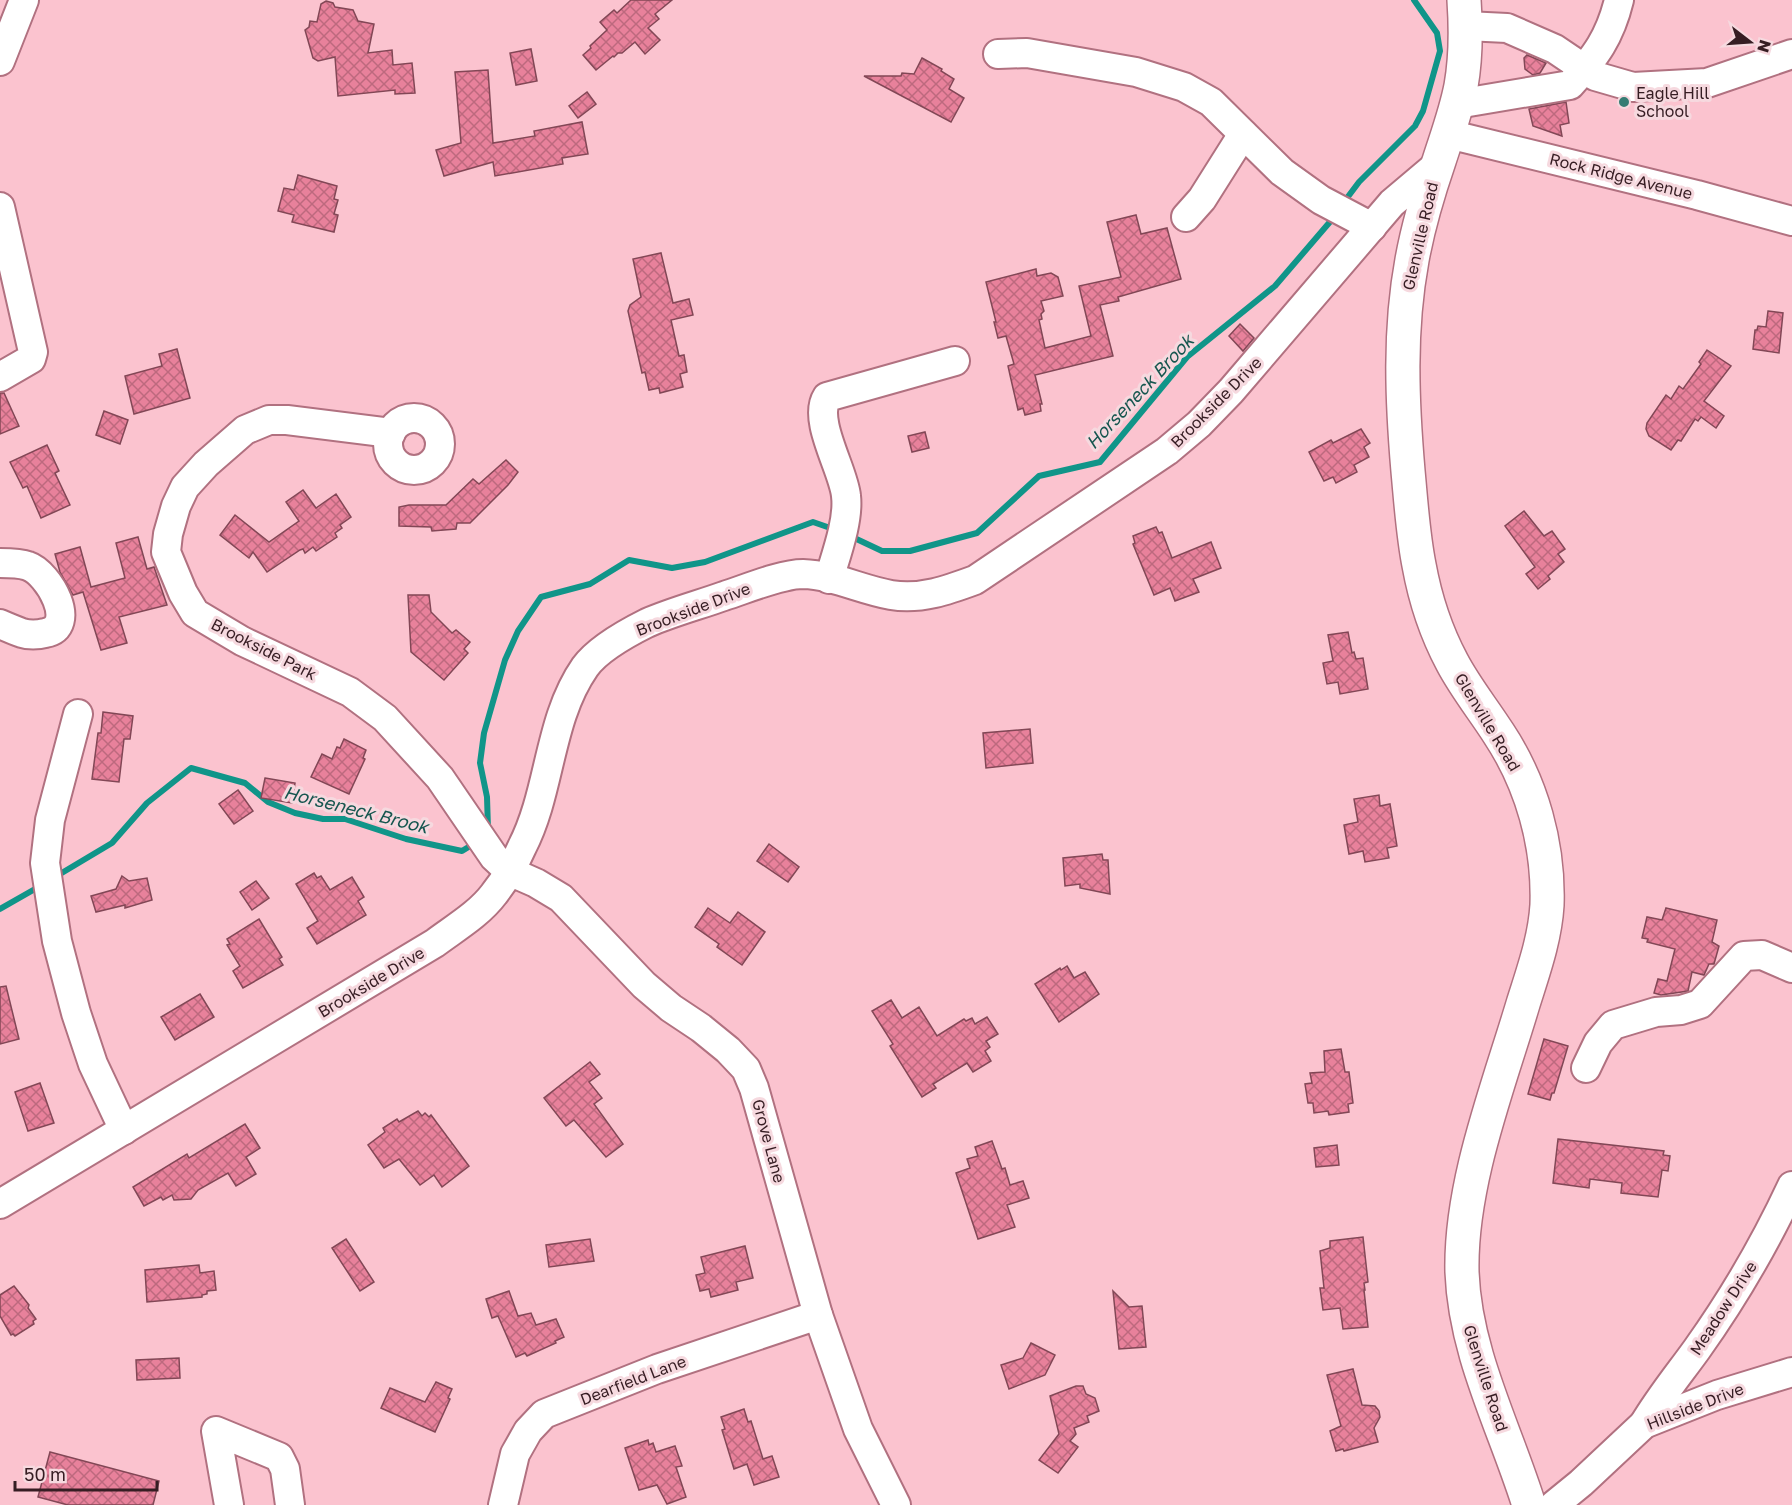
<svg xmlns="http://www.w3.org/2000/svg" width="1792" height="1505" font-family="'Golos Text',sans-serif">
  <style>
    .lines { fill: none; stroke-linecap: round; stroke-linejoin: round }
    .stream { stroke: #109589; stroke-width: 6 }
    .building { fill: url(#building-cross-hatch); stroke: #824756; stroke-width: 1.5 }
    .minor-casing { stroke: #b17180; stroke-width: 32 }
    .major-casing { stroke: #b17180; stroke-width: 36 }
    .minor { stroke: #fff; stroke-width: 28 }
    .major { stroke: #fff; stroke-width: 33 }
    .poi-dot { fill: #357c73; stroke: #f6d9df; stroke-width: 2 }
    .labels { text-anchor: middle; stroke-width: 6; stroke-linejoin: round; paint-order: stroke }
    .poi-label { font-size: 16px; fill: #361d23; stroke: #f6d9df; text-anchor: start }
    .street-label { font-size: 16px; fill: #361d23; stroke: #f6d9df }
    .water-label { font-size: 18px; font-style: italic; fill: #16564f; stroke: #f6d9df }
  </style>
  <defs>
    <pattern id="building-cross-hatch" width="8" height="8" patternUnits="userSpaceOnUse" patternTransform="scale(1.5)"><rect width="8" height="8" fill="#e8819b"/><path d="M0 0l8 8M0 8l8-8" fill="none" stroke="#bd697e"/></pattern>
  </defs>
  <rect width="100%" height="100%" fill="#fbc3cf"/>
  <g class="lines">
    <!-- stream -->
    <g class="stream">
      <path d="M1344 202 1359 182 1415 126 1423 111 1440 51 1437 33 1414 0"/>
      <path d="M848 535 882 551H910L977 533 1039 476 1100 462 1187 357 1275 286 1335 216"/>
      <path d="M488 829 487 797 480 763 484 733 505 660 518 631 541 597 590 584 629 560 672 568 705 562 813 522 836 530"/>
      <path d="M55 877 112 843 147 803 191 768 245 783 268 802 295 813 323 819H345L406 839 462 851 475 843"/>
      <path d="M0 909 42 885"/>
    </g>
  </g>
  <!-- building -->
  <g class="building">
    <path d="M631 0H672L655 14 659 19 648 28 660 40 645 54 635 42 622 53H618L614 57 613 56 596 70 583 55 591 48 590 46 607 30 600 22 614 10 617 13Z"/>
    <path d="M326 1 333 3 335 7 353 10 358 21 374 24 368 53 392 50 393 65 412 63 415 93 395 94V90L338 96 335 57 318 61 313 58 305 30 309 27 310 21 317 22 321 4Z"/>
    <path d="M531 49 537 81 516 85 510 53Z"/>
    <path d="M1527 55 1546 63 1540 73 1533 75 1525 69 1524 58Z"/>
    <path d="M922 58 942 69 941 71 954 79 949 89 964 98 951 122 864 76H901L902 73 914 74Z"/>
    <path d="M488 70 493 143 535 136 534 131 582 122 588 154 562 158 563 164 495 176 493 162 444 176 436 150 461 143 455 72Z"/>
    <path d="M587 92 596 104 578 118 569 106Z"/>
    <path d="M1566 102 1569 123 1560 125 1562 136 1533 126 1529 109Z"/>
    <path d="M298 175 337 186 334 199 338 200 334 214 338 215 334 232 292 222 294 215 278 211 284 188 294 190Z"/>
    <path d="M1136 215 1141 234 1167 228 1181 279 1118 297 1119 301 1100 305 1113 356 1035 375 1042 404H1040L1041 411 1025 415 1023 408 1018 410 1010 375 1008 366 1014 364 1006 336 998 338 994 322H996L986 282 1036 269 1037 276 1051 273 1058 277 1063 296 1041 301 1044 311 1041 314 1042 319 1039 320 1045 348 1091 336 1079 286 1121 277 1107 222Z"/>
    <path d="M661 253 673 303 689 299 693 315 671 320 679 356 684 355 687 372 680 374 683 387 660 393 659 388 649 390 645 372 642 373 628 311 630 305 641 297 633 259Z"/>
    <path d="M1768 311 1783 313 1779 353 1753 349 1755 330H1757L1758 326 1766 327Z"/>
    <path d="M1240 324 1254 338 1243 351 1229 336Z"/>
    <path d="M177 349 190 398 134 414 125 376 162 366 159 354Z"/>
    <path d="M1707 350 1731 366 1704 401 1724 416 1716 428 1701 417 1698 421 1695 419 1681 441 1678 440 1671 450 1649 436 1646 429 1647 423 1666 395 1671 399 1679 386 1683 389 1701 364 1699 362Z"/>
    <path d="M0 393H4L19 426 0 434Z"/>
    <path d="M104 411 128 420 120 444 96 435Z"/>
    <path d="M1361 429 1370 443 1364 447 1369 457 1354 465 1357 472 1336 483 1333 477 1324 481 1309 452 1331 440 1333 443Z"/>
    <path d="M925 432 929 448 912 452 908 436Z"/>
    <path d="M47 445 59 471 55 473 70 505 41 518 27 486 23 488 10 462Z"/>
    <path d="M506 460 518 472 508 485 470 523H457L456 529 432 531 431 527 399 526V507L409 505H446L473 479 479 484Z"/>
    <path d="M303 490 316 508 336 494 351 517 340 525 342 528 335 533 337 537 316 551 313 547 305 553 303 549 300 550 267 572 253 552 249 558 220 535 235 515 269 542 299 521 286 502Z"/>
    <path d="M1524 511 1544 536 1552 531 1565 549 1558 554 1564 562 1548 576 1550 579 1538 589 1526 574 1535 567 1505 526Z"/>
    <path d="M1156 527 1159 533 1162 532 1172 558 1211 542 1221 568 1193 579 1199 592 1175 601 1170 588 1154 595 1133 544 1135 543 1133 536Z"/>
    <path d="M138 537 147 569 154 567 167 605 119 617 127 643 101 650 83 592 73 595 60 572 55 554 80 547 91 587 125 578 116 543Z"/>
    <path d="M408 595H429L431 612 452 633 456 630 470 642 464 649 468 653 444 680 411 652Z"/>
    <path d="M1348 632 1352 653 1354 652 1356 659 1363 658 1368 689 1340 694 1338 682 1327 684 1323 663 1333 661 1328 635Z"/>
    <path d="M103 712 133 716 130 739H124L119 782 92 779 98 733H101Z"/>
    <path d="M1030 729 1033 763 986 768 983 733Z"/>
    <path d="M344 739 366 750 363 758 365 759 349 794 311 777 322 754 332 759 337 747 340 748Z"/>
    <path d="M265 778 295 783 292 803 261 798Z"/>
    <path d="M238 790 253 811 234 824 219 804Z"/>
    <path d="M1379 795 1380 806 1390 804 1397 846 1387 848 1389 858 1365 862 1363 851 1349 854 1344 825 1358 822 1354 799Z"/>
    <path d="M769 844 799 867 788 882 757 861Z"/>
    <path d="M1102 854 1103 860H1108L1110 894 1080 888V884L1065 886 1063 858Z"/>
    <path d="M314 873 317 878 321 876 330 890 352 877 364 897 358 901 366 915 317 944 307 928 318 921 296 884Z"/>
    <path d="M122 876 129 881 147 878 152 900 125 908V905L96 912 91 896 116 889Z"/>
    <path d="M256 881 269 898 252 910 240 892Z"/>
    <path d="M708 908 730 923 738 912 765 932 742 965 717 947 719 944 695 927Z"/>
    <path d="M1666 908 1717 920 1712 942 1719 946 1714 964H1709L1704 975 1692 972 1688 991 1661 995 1654 993 1658 979 1667 981 1675 949 1647 942 1648 939 1642 938 1647 917 1662 920Z"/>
    <path d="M259 919 282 957 279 959 283 965 243 988 233 971 240 966 227 945 230 944 227 939Z"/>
    <path d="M1067 966 1074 978 1085 972 1099 994 1059 1022 1035 984 1060 968 1061 970Z"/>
    <path d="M6 986 19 1039 0 1044V987Z"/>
    <path d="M200 994 214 1017 175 1040 161 1017Z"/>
    <path d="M891 1000 902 1018 919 1007 937 1036 964 1019 966 1021 972 1018 975 1024 987 1017 998 1034 986 1041 990 1047 985 1051 991 1061 973 1072 967 1063 933 1084 936 1088 922 1097 890 1046 893 1044 872 1011Z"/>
    <path d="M1544 1039 1568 1046 1554 1093H1552L1550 1100 1528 1094Z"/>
    <path d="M1341 1049 1345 1072H1349L1353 1103 1348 1104 1349 1112 1329 1115 1328 1111 1314 1113 1313 1103H1308L1305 1084 1312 1083 1310 1073 1325 1072 1324 1051Z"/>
    <path d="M590 1062 600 1074 589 1082 602 1098 594 1104 623 1144 606 1157 574 1120 566 1126 544 1098Z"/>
    <path d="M40 1083 54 1123 28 1131 15 1092Z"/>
    <path d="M418 1111 422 1116 425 1113 429 1117 431 1115 469 1166 442 1187 434 1175 420 1185 399 1159 384 1168 368 1145 385 1132 383 1128 397 1119 399 1122Z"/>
    <path d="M245 1124 260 1148 246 1157 256 1174 236 1186 228 1173 198 1190 191 1199 174 1200 172 1195 163 1200 161 1197 144 1206 133 1187 187 1154 189 1158Z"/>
    <path d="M1558 1139 1664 1151 1663 1155 1670 1156 1668 1171 1662 1170 1658 1197 1621 1193 1622 1183 1590 1179 1589 1188 1553 1183Z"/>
    <path d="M992 1141 1002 1169 1005 1168 1010 1185 1023 1181 1029 1198 1007 1205 1015 1227 978 1239 956 1173 970 1168 967 1159 978 1156 975 1147Z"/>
    <path d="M1337 1145 1339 1165 1316 1167 1314 1148Z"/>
    <path d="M1363 1237 1368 1282 1364 1283 1365 1290H1364L1368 1327 1343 1329 1340 1308 1323 1310 1320 1288H1324L1320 1251 1330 1248V1241Z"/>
    <path d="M346 1239 374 1282 360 1291 332 1248Z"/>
    <path d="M590 1239 594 1261 549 1267 546 1245Z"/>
    <path d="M745 1246 753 1278 736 1282 738 1290 719 1295 711 1297 709 1289 700 1291 696 1275 705 1273 701 1257Z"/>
    <path d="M199 1265 200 1273 214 1271 216 1290 207 1291V1294L202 1295V1297L147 1302 145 1270Z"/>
    <path d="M14 1286 29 1305 28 1308 36 1319 33 1321 34 1324 15 1336 13 1334 11 1335 0 1316V1295Z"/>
    <path d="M509 1291 518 1316 531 1313 536 1325 556 1319 564 1337 555 1341 556 1343 527 1356 525 1353 516 1357 498 1316 492 1318 486 1299Z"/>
    <path d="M1113 1291 1129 1307 1142 1306 1146 1347 1119 1349Z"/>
    <path d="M1031 1343 1055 1355 1045 1375 1009 1389 1001 1365 1023 1358Z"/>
    <path d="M179 1358 180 1378 137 1380 136 1360Z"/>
    <path d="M1353 1369 1362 1405 1375 1406 1379 1411 1380 1417 1374 1428 1378 1442 1344 1451 1343 1449 1336 1451 1330 1431 1341 1426 1327 1375Z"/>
    <path d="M436 1382 452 1389 448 1398 450 1399 435 1432 381 1408 390 1388 425 1402Z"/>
    <path d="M1076 1386H1083L1086 1394 1095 1398 1099 1411 1087 1416 1089 1422 1074 1428 1076 1434 1070 1441 1078 1447 1058 1473 1039 1460 1059 1434 1050 1396Z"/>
    <path d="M744 1409 748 1422 751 1421 763 1459 772 1456 779 1477 754 1485 747 1464 734 1469 722 1430 725 1429 721 1417Z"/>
    <path d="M648 1440 649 1445 653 1443 656 1452 675 1446 682 1466 676 1467 686 1497 667 1504 657 1485 639 1490 625 1448Z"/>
    <path d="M50 1452 159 1481 153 1505H68L38 1497Z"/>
  </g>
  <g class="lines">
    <defs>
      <g id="minor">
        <path d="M1466 26 1507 28 1555 49 1595 76 1633 87 1707 83 1792 54"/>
        <path d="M998 54 1027 53 1136 72 1184 87 1211 102 1282 172 1321 200 1372 227"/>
        <path d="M0 61 24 0"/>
        <path d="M1457 104 1570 85C1596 56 1610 37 1619 0"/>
        <path d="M1448 134 1697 195 1792 221"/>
        <path d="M0 207 33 352 31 359 0 377"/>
        <path d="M1186 217 1202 199 1243 134"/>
        <circle cx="414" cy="444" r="26"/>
        <path d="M391 433 287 420H269L245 430 206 464 185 487 176 506 168 534 166 552 183 593 195 613 242 641 350 692 385 718 440 778 494 857 509 871 536 883 561 898 644 985 671 1008 701 1028 728 1050 746 1069 754 1088 818 1315 858 1429 896 1505"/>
        <path d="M0 563C9 563 20 563 28 566 49 573 79 627 45 633 38 635 28 635 22 633 14 630 7 627 0 624"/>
        <path d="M829 579C836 555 849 520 846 496 844 471 812 420 827 397L955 361"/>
        <path d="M78 714 50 820 45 863 57 941 76 1013 93 1064 124 1130"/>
        <path d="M1586 1068 1598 1043 1613 1025 1656 1012 1681 1010 1700 1004 1744 956 1762 955 1792 968"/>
        <path d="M0 1204 435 943C455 928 479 914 494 894 505 880 515 863 522 847 551 791 548 720 585 667 598 649 627 633 647 623 672 612 699 605 724 596 746 589 781 574 803 574 833 575 862 590 891 595 921 600 948 590 975 580L1167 451 1199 424 1231 391 1392 203 1437 165"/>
        <path d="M1644 1424C1660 1397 1679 1374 1697 1349 1734 1297 1765 1244 1792 1186"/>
        <path d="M229 1505 216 1431 279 1457 285 1469 290 1505"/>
        <path d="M503 1505 515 1454 528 1431 544 1414 657 1369 818 1315"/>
        <path d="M1554 1505 1581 1483 1644 1424 1717 1395 1792 1372"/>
      </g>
      <path id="major" d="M1464 0C1466 29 1466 58 1461 86 1456 112 1447 136 1439 161 1428 193 1418 227 1412 260 1399 330 1402 401 1408 471 1411 503 1413 535 1419 565 1425 598 1436 632 1452 662 1465 687 1483 709 1499 734 1532 784 1549 845 1547 905 1545 939 1533 972 1523 1004 1498 1088 1460 1184 1462 1272 1465 1354 1505 1428 1529 1505"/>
    </defs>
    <!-- minor casing -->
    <use href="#minor" class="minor-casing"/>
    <!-- major casing -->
    <use href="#major" class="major-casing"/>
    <!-- minor -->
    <use href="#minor" class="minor"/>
    <!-- major -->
    <use href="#major" class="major"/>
  </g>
  <!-- markers -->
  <circle class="poi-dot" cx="1624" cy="102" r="6"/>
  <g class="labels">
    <!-- poi labels -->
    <g class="poi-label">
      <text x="1636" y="99">Eagle Hill<tspan x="1636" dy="18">School</tspan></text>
    </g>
    <!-- street labels -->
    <g class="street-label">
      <text transform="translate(1621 176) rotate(14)" y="6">Rock Ridge Avenue</text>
      <text transform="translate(1420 236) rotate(-77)" y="6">Glenville Road</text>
      <text transform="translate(1216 402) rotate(-45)" y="6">Brookside Drive</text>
      <text transform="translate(693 609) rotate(-21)" y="6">Brookside Drive</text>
      <text transform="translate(264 649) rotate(27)" y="6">Brookside Park</text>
      <text transform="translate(1488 722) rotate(59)" y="6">Glenville Road</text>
      <text transform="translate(371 982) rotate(-31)" y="6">Brookside Drive</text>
      <text transform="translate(769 1141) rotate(75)" y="6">Grove Lane</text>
      <text transform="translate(1723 1308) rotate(-57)" y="6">Meadow Drive</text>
      <text transform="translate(1486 1378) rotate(72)" y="6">Glenville Road</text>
      <text transform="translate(633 1380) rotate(-21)" y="6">Dearfield Lane</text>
      <text transform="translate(1695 1406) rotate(-21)" y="6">Hillside Drive</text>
    </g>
    <!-- water labels -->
    <g class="water-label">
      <text transform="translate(1140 392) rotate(-47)" y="6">Horseneck Brook</text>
      <text transform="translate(356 810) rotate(14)" y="6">Horseneck Brook</text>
    </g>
  </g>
  <!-- north arrow -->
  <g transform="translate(1750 42) rotate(107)" stroke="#f6d9df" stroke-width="4.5" paint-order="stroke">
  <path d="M0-4.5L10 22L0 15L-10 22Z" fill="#361d23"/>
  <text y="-9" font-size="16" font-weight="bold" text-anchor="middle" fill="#361d23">N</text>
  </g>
  <!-- scale -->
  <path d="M15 1481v9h142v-9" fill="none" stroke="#361d23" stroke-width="3"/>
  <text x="24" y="1481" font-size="18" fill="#361d23" stroke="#f6d9df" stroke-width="4.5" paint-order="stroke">50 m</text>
</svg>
